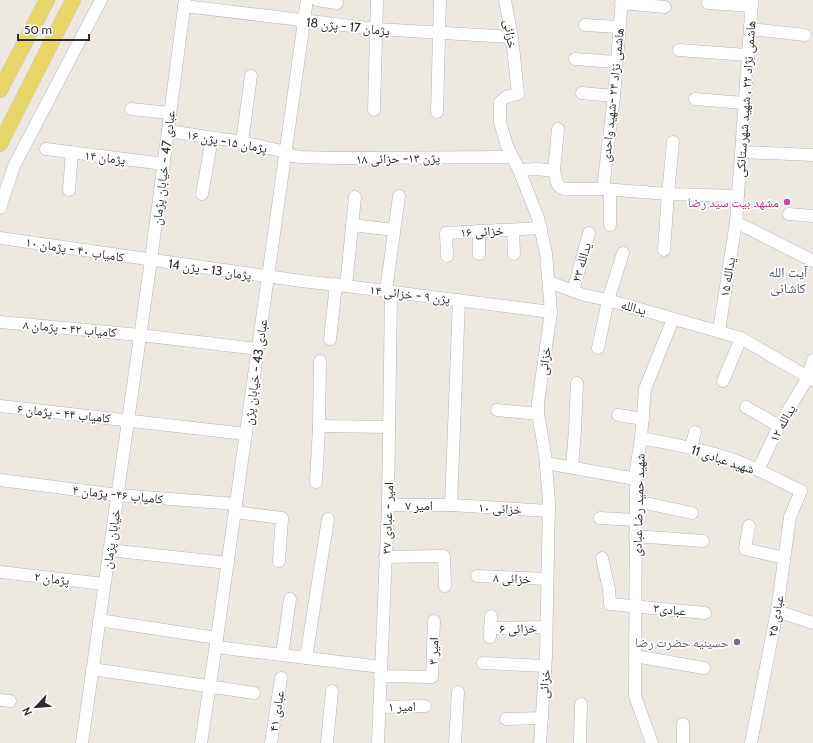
<svg xmlns="http://www.w3.org/2000/svg" width="813" height="743" font-family="Cabin,'Noto Naskh Arabic',sans-serif">
  <style>
    .lines { fill: none; stroke-linecap: round; stroke-linejoin: round }
    .minor-casing { stroke: #b3b5bf; stroke-width: 13 }
    .major-casing { stroke: #c8c8c8; stroke-width: 16 }
    .minor { stroke: #fff; stroke-width: 12 }
    .major { stroke: #e9d669; stroke-width: 15 }
    .hotel-dot { fill: #d1479c; stroke: #fff; stroke-width: 1.5 }
    .worship-dot { fill: #6b7280; stroke: #fff; stroke-width: 1.5 }
    .labels { text-anchor: middle; stroke-width: 3.5; stroke-linejoin: round; paint-order: stroke }
    .street-label { font-size: 13px; fill: #2c2c2c; stroke: #fff }
    .hotel-label { font-size: 13px; fill: #b23c85; stroke: #fff; text-anchor: end }
    .worship-label { font-size: 13px; fill: #5b616d; stroke: #fff; text-anchor: end }
    .neighbourhood-label { font-size: 14px; fill: #4f537b; stroke: #fff }
  </style>
  <rect width="100%" height="100%" fill="#ede8e0"/>
  <g class="lines">
    <defs>
      <g id="minor">
        <path d="M317 0 337 3"/>
        <path d="M505 0 512 37 518 94 506 97 500 102V122L507 146 519 170 538 218 546 253 551 312 538 403V414L545 454 549 501 546 657 540 743"/>
        <path d="M621 3 665 7"/>
        <path d="M708 3 752 6"/>
        <path d="M184 6 377 29 512 37"/>
        <path d="M585 25 619 27"/>
        <path d="M750 29 805 35"/>
        <path d="M679 50 747 55"/>
        <path d="M575 59 616 62"/>
        <path d="M582 93 614 96"/>
        <path d="M695 99 744 103"/>
        <path d="M131 109 170 113"/>
        <path d="M374 110 377 0"/>
        <path d="M437 112 440 0"/>
        <path d="M168 131 242 142 286 152 293 156 300 157 337 158 512 157"/>
        <path d="M242 142 251 76"/>
        <path d="M46 149 164 164"/>
        <path d="M742 152 813 155"/>
        <path d="M519 170 537 169 554 171C557 179 555 187 565 189H603L668 194 738 196"/>
        <path d="M554 171 558 129"/>
        <path d="M603 189 614 96 622 0"/>
        <path d="M69 190 72 152"/>
        <path d="M202 194 212 138"/>
        <path d="M0 208 14 166 101 0"/>
        <path d="M789 214 813 216"/>
        <path d="M736 222 813 261"/>
        <path d="M352 225 394 230"/>
        <path d="M610 225V190"/>
        <path d="M513 230 514 254"/>
        <path d="M479 231V254"/>
        <path d="M0 238 301 281 346 286 551 312"/>
        <path d="M664 250 668 194 673 142"/>
        <path d="M447 256 446 233 541 228"/>
        <path d="M549 282 584 295 608 300 741 338 813 380"/>
        <path d="M346 286 355 197"/>
        <path d="M386 291 399 196"/>
        <path d="M573 291 589 233"/>
        <path d="M0 322 140 335 258 349"/>
        <path d="M719 331 736 222 752 0"/>
        <path d="M330 339 336 284"/>
        <path d="M598 348 608 300 623 253"/>
        <path d="M723 381 741 338"/>
        <path d="M0 406 246 434"/>
        <path d="M746 407 779 426"/>
        <path d="M497 410 538 414"/>
        <path d="M618 415 643 419"/>
        <path d="M319 426 389 427"/>
        <path d="M641 438C671 444 702 449 731 459 755 467 778 480 801 491L790 517 777 611 751 743"/>
        <path d="M691 448 695 432"/>
        <path d="M546 463 636 479"/>
        <path d="M572 467 575 430 577 383"/>
        <path d="M758 470 779 426 808 377 813 360"/>
        <path d="M0 480 118 495 236 504"/>
        <path d="M316 482 319 426 320 361"/>
        <path d="M636 501 692 513"/>
        <path d="M388 505H451L549 511"/>
        <path d="M451 505 459 300"/>
        <path d="M235 512 282 518 279 561"/>
        <path d="M600 518 635 520"/>
        <path d="M749 526 745 549 784 558"/>
        <path d="M635 536 703 541"/>
        <path d="M109 550 228 563"/>
        <path d="M385 557 444 556 445 586"/>
        <path d="M602 558 609 589 610 604 705 613"/>
        <path d="M0 572 104 584"/>
        <path d="M477 576 547 579"/>
        <path d="M777 611 813 623"/>
        <path d="M99 620 217 638"/>
        <path d="M490 628 546 627"/>
        <path d="M490 637 491 616"/>
        <path d="M216 647 381 667"/>
        <path d="M282 655 290 599"/>
        <path d="M635 656 704 668"/>
        <path d="M306 658 328 519"/>
        <path d="M483 663 545 666"/>
        <path d="M92 669 254 693"/>
        <path d="M380 676 432 677 434 621"/>
        <path d="M0 700 10 701"/>
        <path d="M379 707 425 706"/>
        <path d="M506 719 542 718"/>
        <path d="M82 743 151 260 185 0"/>
        <path d="M201 743 217 638 307 0"/>
        <path d="M271 743 281 678"/>
        <path d="M327 743 332 691"/>
        <path d="M378 743 388 505 391 292"/>
        <path d="M455 743 458 692"/>
        <path d="M580 743 581 704"/>
        <path d="M652 743 635 696 636 470 641 438 645 389 673 319"/>
        <path d="M683 743V724"/>
      </g>
      <g id="major">
        <path d="M0 90 47 0"/>
        <path d="M0 144 73 0"/>
      </g>
    </defs>
    <!-- minor casing -->
    <use href="#minor" class="minor-casing"/>
    <!-- major casing -->
    <use href="#major" class="major-casing"/>
    <!-- minor -->
    <use href="#minor" class="minor"/>
    <!-- major -->
    <use href="#major" class="major"/>
  </g>
  <!-- markers -->
  <circle class="hotel-dot" cx="787" cy="202" r="4"/>
  <circle class="worship-dot" cx="737" cy="642" r="4"/>
  <g class="labels">
    <!-- street labels -->
    <g class="street-label">
      <text transform="translate(348 26) rotate(6)" y="5">پژمان 17 - پژن 18</text>
      <text transform="translate(511 34) rotate(82)" y="5">خزائی</text>
      <text transform="translate(612 95) rotate(-84)" y="5">هاشمی نژاد ۲۴ -شهید واحدی</text>
      <text transform="translate(745 99) rotate(-86)" y="5">هاشمی نژاد ۲۲ ، شهید شهرستانکی</text>
      <text transform="translate(227 141) rotate(10)" y="5">پژمان ۱۵- پژن ۱۶</text>
      <text transform="translate(105 157) rotate(7)" y="5">پژمان ۱۴</text>
      <text transform="translate(398 158) rotate(-1)" y="5">پژن ۱۳- حزائی ۱۸</text>
      <text transform="translate(163 168) rotate(-83)" y="5">عبادی 47 - خیابان پژمان</text>
      <text transform="translate(482 231) rotate(-3)" y="5">خزائی ۱۶</text>
      <text transform="translate(75 249) rotate(9)" y="5">کامیاب ۴۰ - پژمان ۱۰</text>
      <text transform="translate(581 262) rotate(-74)" y="5">یدالله ۲۳</text>
      <text transform="translate(210 269) rotate(8)" y="5">پژمان 13 - پژن 14</text>
      <text transform="translate(727 277) rotate(-81)" y="5">یدالله ۱۵</text>
      <text transform="translate(410 294) rotate(7)" y="5">پژن ۹ - خزائی ۱۴</text>
      <text transform="translate(634 307) rotate(16)" y="5">یدالله</text>
      <text transform="translate(70 328) rotate(5)" y="5">کامیاب ۴۲ - پژمان ۸</text>
      <text transform="translate(544 361) rotate(-82)" y="5">خزائی</text>
      <text transform="translate(255 372) rotate(-82)" y="5">عبادی 43 - خیابان پژن</text>
      <text transform="translate(64 413) rotate(6)" y="5">کامیاب ۴۴ - پژمان ۶</text>
      <text transform="translate(782 423) rotate(-61)" y="5">یدالله ۱۲</text>
      <text transform="translate(723 459) rotate(18)" y="5">شهید عبادی 11</text>
      <text transform="translate(118 494) rotate(6)" y="5">کامیاب ۴۶- پژمان ۴</text>
      <text x="419" y="510">امیر ۷</text>
      <text transform="translate(638 505) rotate(-88)" y="5">شهید حمید رضا عبادی</text>
      <text transform="translate(500 508) rotate(3)" y="5">خزائی ۱۰</text>
      <text transform="translate(387 518) rotate(-88)" y="5">امیر - عبادی ۳۷</text>
      <text transform="translate(111 539) rotate(-81)" y="5">خیابان پژمان</text>
      <text transform="translate(52 578) rotate(7)" y="5">پژمان ۲</text>
      <text transform="translate(512 578) rotate(2)" y="5">خزائی ۸</text>
      <text transform="translate(670 609) rotate(6)" y="5">عبادی۳</text>
      <text transform="translate(775 616) rotate(-80)" y="5">عبادی ۲۵</text>
      <text transform="translate(518 628) rotate(-1)" y="5">خزائی ۶</text>
      <text transform="translate(433 651) rotate(-88)" y="5">امیر ۳</text>
      <text transform="translate(544 684) rotate(-86)" y="5">خزائی</text>
      <text transform="translate(402 706) rotate(-1)" y="5">امیر ۱</text>
      <text transform="translate(276 711) rotate(-81)" y="5">عبادی ۴۱</text>
    </g>
    <!-- hotel labels -->
    <g class="hotel-label">
      <text x="779" y="207">مشهد بيت سيد رضا</text>
    </g>
    <!-- worship labels -->
    <g class="worship-label">
      <text x="729" y="647">حسینیه حضرت رضا</text>
    </g>
    <!-- neighbourhood labels -->
    <g class="neighbourhood-label">
      <text x="788" y="277">آیت الله<tspan x="788" dy="16">کاشانی</tspan></text>
    </g>
  </g>
  <!-- north arrow -->
  <g transform="translate(36 707) rotate(244)" stroke="#ffffff" stroke-width="3" paint-order="stroke">
  <path d="M0-3L7 15L0 10L-7 15Z" fill="#2c2c2c"/>
  <text y="-6" font-size="11" font-weight="bold" text-anchor="middle" fill="#2c2c2c">N</text>
  </g>
  <!-- scale -->
  <path d="M18 34v6h71v-6" fill="none" stroke="#2c2c2c" stroke-width="2"/>
  <text x="24" y="34" font-size="12" fill="#2c2c2c" stroke="#ffffff" stroke-width="3" paint-order="stroke">50 m</text>
</svg>
